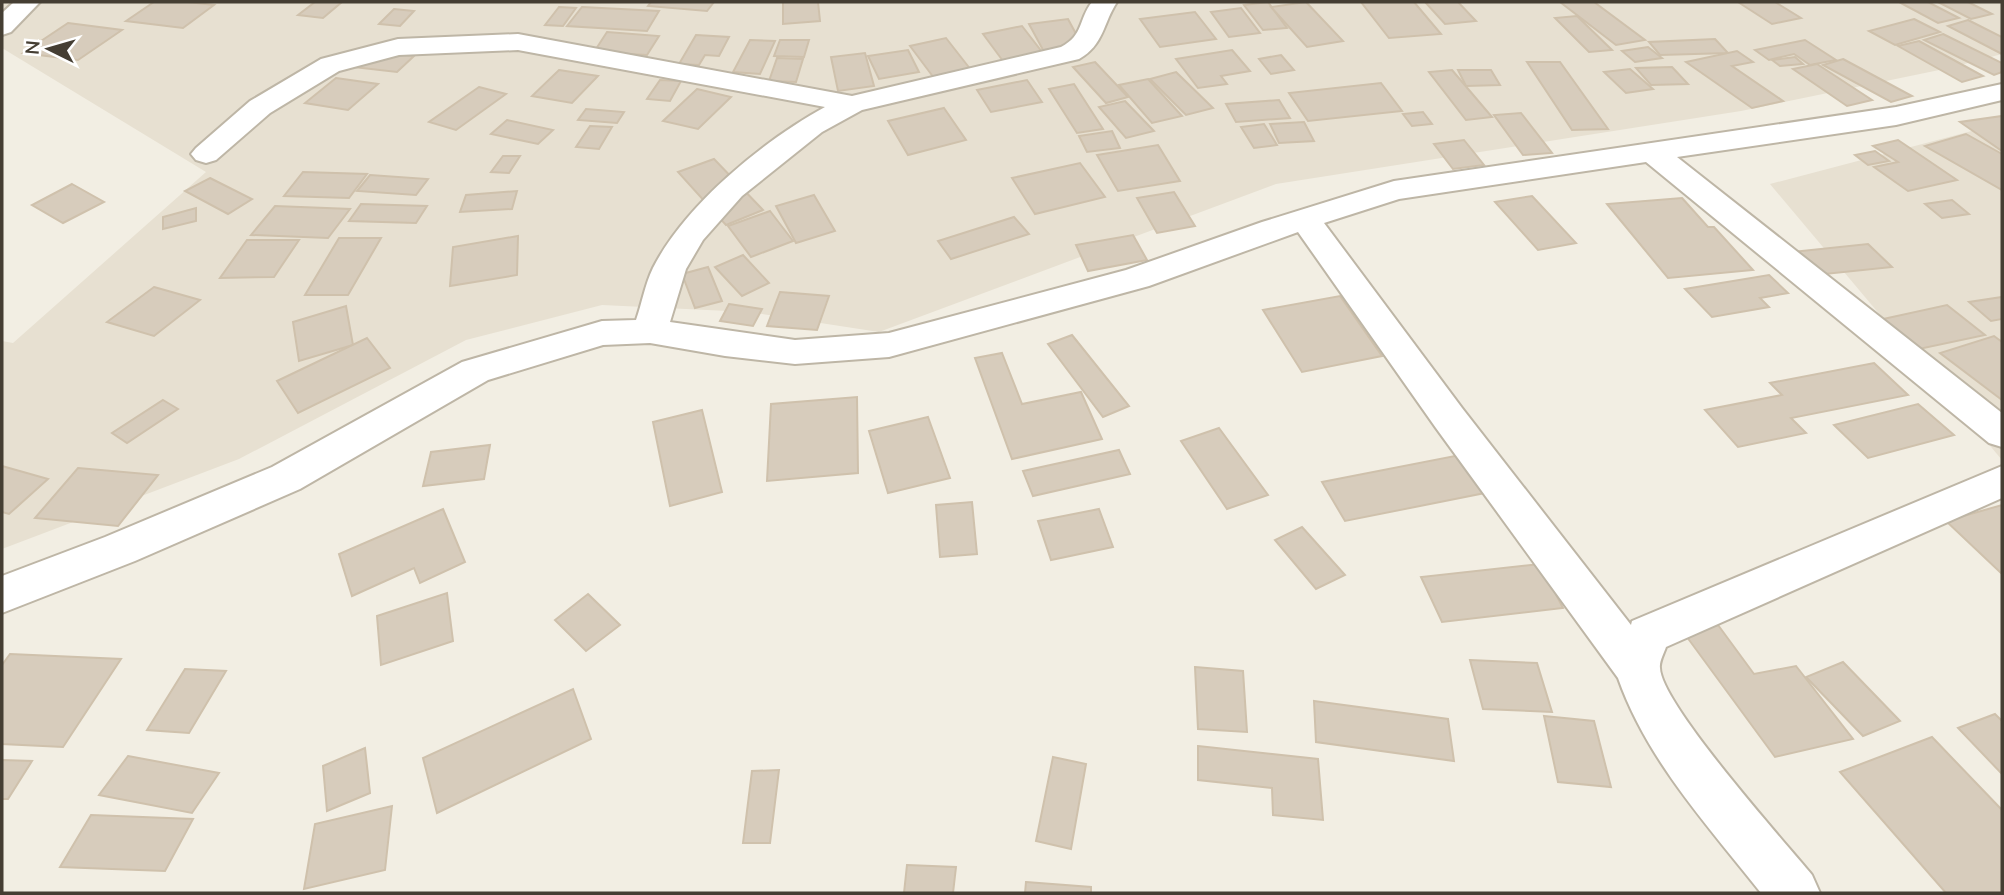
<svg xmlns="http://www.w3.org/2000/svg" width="2004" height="895" font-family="Mulish,sans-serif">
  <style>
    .residential { fill: #e7e0d1 }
    .building { fill: #d7ccbc; stroke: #cfc1ac; stroke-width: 2 }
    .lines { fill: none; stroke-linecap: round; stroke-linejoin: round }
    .minor-casing { stroke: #beb6a6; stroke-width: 4 }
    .minor { fill: #fff; fill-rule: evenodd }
  </style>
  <rect width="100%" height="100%" fill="#f2eee3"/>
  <!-- residential -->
  <g class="residential">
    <path d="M2 2H2002V54L1949 68 1741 111 1276 184 879 332 749 312 602 305 466 340 239 459 2 549V341L13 343 206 172 2 48Z"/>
    <path d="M2002 123V460L1770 184Z"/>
  </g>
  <!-- building -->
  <g class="building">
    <path d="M154 2H188L214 5 183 28 126 21Z"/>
    <path d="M315 2H342L323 18 298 15Z"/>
    <path d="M651 2H714L707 11 648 6Z"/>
    <path d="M783 2H818L820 21 783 24Z"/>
    <path d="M1268 2 1287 28 1263 30 1244 5Z"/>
    <path d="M1306 2 1343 41 1307 47 1271 7Z"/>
    <path d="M1361 2H1414L1441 34 1389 38Z"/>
    <path d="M1425 2H1458L1476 21 1445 24Z"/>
    <path d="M1560 2H1594L1645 40 1616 45Z"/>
    <path d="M1738 2H1775L1801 18 1772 24Z"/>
    <path d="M1899 2H1928L1959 18 1938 23Z"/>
    <path d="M1938 2H1968L1992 14 1971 19Z"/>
    <path d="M559 7 576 8 563 26 545 25Z"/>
    <path d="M582 7 659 11 647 31 567 26Z"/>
    <path d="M1241 8 1260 33 1229 37 1211 12Z"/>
    <path d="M394 9 414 11 400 26 379 24Z"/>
    <path d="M1195 12 1216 39 1160 47 1140 19Z"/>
    <path d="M1577 16 1612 50 1589 52 1555 18Z"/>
    <path d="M1068 19 1082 45 1043 50 1029 24Z"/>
    <path d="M1914 19 1940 32 1895 45 1869 31Z"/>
    <path d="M1968 20 2002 37V54L1948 26Z"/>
    <path d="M68 23 122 30 78 60 23 53Z"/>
    <path d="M1022 26 1042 52 1003 61 983 34Z"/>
    <path d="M607 32 659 36 647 55 594 52Z"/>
    <path d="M1943 34 2002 63V72L1994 75 1924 40Z"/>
    <path d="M696 35 729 37 719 56 705 55 699 65 679 64Z"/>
    <path d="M946 38 971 70 934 78 910 46Z"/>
    <path d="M1715 39 1728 53 1660 55 1649 42Z"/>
    <path d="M750 40 775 41 760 74 733 72Z"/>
    <path d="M780 40H809L804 57 774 56Z"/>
    <path d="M1805 40 1836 60 1810 65 1794 54 1769 60 1755 50Z"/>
    <path d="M1919 41 1983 76 1962 82 1898 46Z"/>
    <path d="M1648 47 1662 58 1635 62 1622 51Z"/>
    <path d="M354 50 414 56 397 72 336 65Z"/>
    <path d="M908 50 919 72 879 79 868 56Z"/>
    <path d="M1232 50 1250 71 1221 76 1227 84 1198 88 1176 59Z"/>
    <path d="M1737 51 1753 62 1732 66 1783 101 1752 108 1686 62Z"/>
    <path d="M865 53 874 86 838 91 831 57Z"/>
    <path d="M1281 55 1294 70 1271 74 1259 59Z"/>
    <path d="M1795 57 1803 64 1780 66 1772 60Z"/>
    <path d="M777 58 803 59 796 82 769 81Z"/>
    <path d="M1843 59 1912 96 1891 102 1823 65Z"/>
    <path d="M1095 62 1128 97 1106 103 1073 67Z"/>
    <path d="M1527 62H1560L1608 129 1572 130Z"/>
    <path d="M1817 64 1872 100 1847 106 1793 69Z"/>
    <path d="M1672 67 1688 84 1651 85 1636 68Z"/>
    <path d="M1630 69 1653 89 1626 93 1604 72Z"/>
    <path d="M559 70 598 76 572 103 532 96Z"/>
    <path d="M1452 70 1492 117 1466 120 1429 72Z"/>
    <path d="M1458 70H1491L1500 85 1466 86Z"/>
    <path d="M1176 72 1213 108 1186 115 1150 79Z"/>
    <path d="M336 78 378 84 348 110 305 103Z"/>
    <path d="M1148 79 1182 116 1152 123 1119 85Z"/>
    <path d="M660 80 681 81 670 101 647 99Z"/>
    <path d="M1027 80 1042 102 991 112 977 90Z"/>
    <path d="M1381 83 1402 111 1308 121 1289 93Z"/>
    <path d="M1074 84 1103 129 1077 133 1049 89Z"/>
    <path d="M479 87 506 94 456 130 429 122Z"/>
    <path d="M697 89 731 97 698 129 663 121Z"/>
    <path d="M1279 100 1290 118 1236 122 1226 104Z"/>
    <path d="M1125 101 1154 131 1126 138 1099 107Z"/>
    <path d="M944 108 966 140 908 155 888 121Z"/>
    <path d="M586 109 624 112 617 123 578 120Z"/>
    <path d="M1423 112 1432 124 1412 126 1403 114Z"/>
    <path d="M1521 113 1552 153 1523 155 1494 115Z"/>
    <path d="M2002 116V151L1960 122Z"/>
    <path d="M507 120 553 130 538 144 491 134Z"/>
    <path d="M1304 122 1314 141 1279 143 1270 124Z"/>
    <path d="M1264 124 1277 145 1254 148 1241 127Z"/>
    <path d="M590 126 612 127 599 149 576 147Z"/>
    <path d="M1112 131 1120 148 1087 152 1079 136Z"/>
    <path d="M1966 134 2002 154V190L1925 146Z"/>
    <path d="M1464 140 1484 165 1453 169 1434 144Z"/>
    <path d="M1898 140 1957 180 1908 191 1874 167 1898 162 1873 146Z"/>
    <path d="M1158 145 1180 181 1118 191 1097 155Z"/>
    <path d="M1875 151 1889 161 1868 165 1855 155Z"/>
    <path d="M503 156H520L509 173 491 172Z"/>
    <path d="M714 159 763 210 726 225 678 172Z"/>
    <path d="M1080 163 1105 197 1035 214 1012 178Z"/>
    <path d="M303 172 367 174 349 198 284 196Z"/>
    <path d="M370 175 428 179 416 195 357 191Z"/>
    <path d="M210 178 252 199 228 214 185 191Z"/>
    <path d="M72 184 104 202 63 223 32 205Z"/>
    <path d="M517 191 512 209 460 212 466 195Z"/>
    <path d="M1174 192 1195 226 1157 233 1137 198Z"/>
    <path d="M814 195 835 231 796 243 776 206Z"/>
    <path d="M1532 196 1576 243 1538 250 1495 202Z"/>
    <path d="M1682 198 1708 227H1714L1753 270 1668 278 1607 204Z"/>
    <path d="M1952 200 1969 214 1942 218 1925 204Z"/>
    <path d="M361 204 427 206 416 223 349 221Z"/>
    <path d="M275 206 350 209 328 238 251 235Z"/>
    <path d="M196 208V221L163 229V217Z"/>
    <path d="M770 211 793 241 751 257 728 226Z"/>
    <path d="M1014 217 1029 234 951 259 938 241Z"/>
    <path d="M1133 235 1147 260 1088 271 1076 245Z"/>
    <path d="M518 236 517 275 450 286 453 247Z"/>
    <path d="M339 238H381L348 295H305Z"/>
    <path d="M247 240H299L274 277 220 278Z"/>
    <path d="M1868 244 1892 267 1815 275 1792 252Z"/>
    <path d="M743 255 769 283 742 296 715 267Z"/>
    <path d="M708 267 722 301 695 308 682 274Z"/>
    <path d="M1769 275 1788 293 1760 298 1769 307 1712 317 1685 289Z"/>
    <path d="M154 287 200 300 154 336 107 322Z"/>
    <path d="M780 292 829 296 817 330 767 326Z"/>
    <path d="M1340 296 1382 356 1302 372 1263 310Z"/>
    <path d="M2002 297V319L1991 321 1969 302Z"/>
    <path d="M729 304 762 309 753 326 720 321Z"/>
    <path d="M1947 305 1985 335 1919 349 1883 319Z"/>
    <path d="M346 306 353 345 299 361 293 322Z"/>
    <path d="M1072 335 1129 406 1103 417 1048 344Z"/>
    <path d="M1994 336 2002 342V400L1940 353Z"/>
    <path d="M367 338 390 368 298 413 277 381Z"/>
    <path d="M1002 353 1022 404 1081 392 1102 439 1012 459 975 358Z"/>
    <path d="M1874 363 1908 395 1791 418 1806 433 1738 447 1705 410 1782 395 1770 383Z"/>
    <path d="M857 397 858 473 767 481 771 404Z"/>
    <path d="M163 400 178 409 127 443 112 433Z"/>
    <path d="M1918 404 1954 435 1868 458 1834 425Z"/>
    <path d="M702 410 722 492 670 506 653 422Z"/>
    <path d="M928 417 950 478 888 493 869 431Z"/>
    <path d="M1219 428 1268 495 1227 509 1181 441Z"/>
    <path d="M490 445 484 479 423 486 431 452Z"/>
    <path d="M1119 450 1130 474 1033 496 1023 471Z"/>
    <path d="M1465 454 1490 492 1345 521 1322 482Z"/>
    <path d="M2 466 48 479 9 514 2 512Z"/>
    <path d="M78 468 158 475 118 526 35 518Z"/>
    <path d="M972 502 977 554 940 557 936 505Z"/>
    <path d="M2002 505V574L1946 521Z"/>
    <path d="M443 509 465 562 420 583 414 568 352 596 339 554Z"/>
    <path d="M1099 509 1113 547 1051 560 1038 521Z"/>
    <path d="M1302 527 1345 575 1316 589 1275 540Z"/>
    <path d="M1540 564 1563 608 1442 622 1421 577Z"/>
    <path d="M447 593 453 641 381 665 377 616Z"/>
    <path d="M588 594 620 625 586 651 555 620Z"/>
    <path d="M1718 625 1754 674 1796 666 1853 739 1775 757 1684 633Z"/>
    <path d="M10 654 121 659 63 747 2 744V665Z"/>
    <path d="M1470 660 1537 663 1552 712 1483 709Z"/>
    <path d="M1843 662 1900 721 1863 736 1806 677Z"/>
    <path d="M1195 667 1243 671 1247 732 1198 729Z"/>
    <path d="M185 669 226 671 189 733 147 730Z"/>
    <path d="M573 689 591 739 437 813 423 758Z"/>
    <path d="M1314 701 1448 719 1454 761 1316 742Z"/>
    <path d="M1995 714 2002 721V774L1958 728Z"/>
    <path d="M1544 716 1594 721 1611 787 1558 782Z"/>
    <path d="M1932 737 2002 810V893H1946L1840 772Z"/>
    <path d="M1198 746 1318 759 1323 820 1273 815 1272 788 1198 780Z"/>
    <path d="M365 748 370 793 327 811 323 766Z"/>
    <path d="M128 756 219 773 192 813 99 795Z"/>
    <path d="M1053 757 1086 764 1071 849 1036 841Z"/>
    <path d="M2 760 32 761 8 799H2Z"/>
    <path d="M779 770 770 843H743L752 771Z"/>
    <path d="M392 806 385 870 304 889 315 824Z"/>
    <path d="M91 815 193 819 165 871 60 867Z"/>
    <path d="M907 865 956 867 953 893H904Z"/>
    <path d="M1026 882 1091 887V893H1025Z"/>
  </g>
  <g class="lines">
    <defs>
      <g id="minor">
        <path d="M14 2H40L11 32 2 35V13Z"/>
        <path d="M1092 2H1117C1103 23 1104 45 1079 59L862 110 822 132 742 196 703 240 686 269 670 322 795 340 889 333 1126 270 1262 222 1394 181 1896 107 2002 84V100L1896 125 1677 157 2002 413V447L1989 443 1646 162 1399 199 1324 223 1462 408 1631 625 1632 621 2002 466V498L1666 647C1664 653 1659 662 1660 668 1661 704 1784 841 1812 875L1820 893H1761C1708 826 1647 760 1618 678L1436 428 1298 232 1149 286 889 357 795 364 725 356 650 343 603 345 488 380 300 489 135 561 2 613V576L105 537 272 467 462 362 602 321 636 320C642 303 645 284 653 268 685 205 763 141 825 107L518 50 399 55 339 71 270 113 216 160 206 163 196 160 191 154 196 148 250 101 321 59 398 39 518 34 852 96 1061 47C1084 35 1078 20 1092 2Z"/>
      </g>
    </defs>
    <!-- minor casing -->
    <use href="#minor" class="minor-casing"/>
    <!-- minor -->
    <use href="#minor" class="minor"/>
  </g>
  <!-- border -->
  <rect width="2004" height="895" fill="none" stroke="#453e33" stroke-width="7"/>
  <!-- north arrow -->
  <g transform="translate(49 49) rotate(275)" stroke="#ffffff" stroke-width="5" paint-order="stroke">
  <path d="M0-5L12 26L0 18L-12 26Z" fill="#453e33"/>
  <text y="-10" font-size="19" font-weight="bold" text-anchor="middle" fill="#453e33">N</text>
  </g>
</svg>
